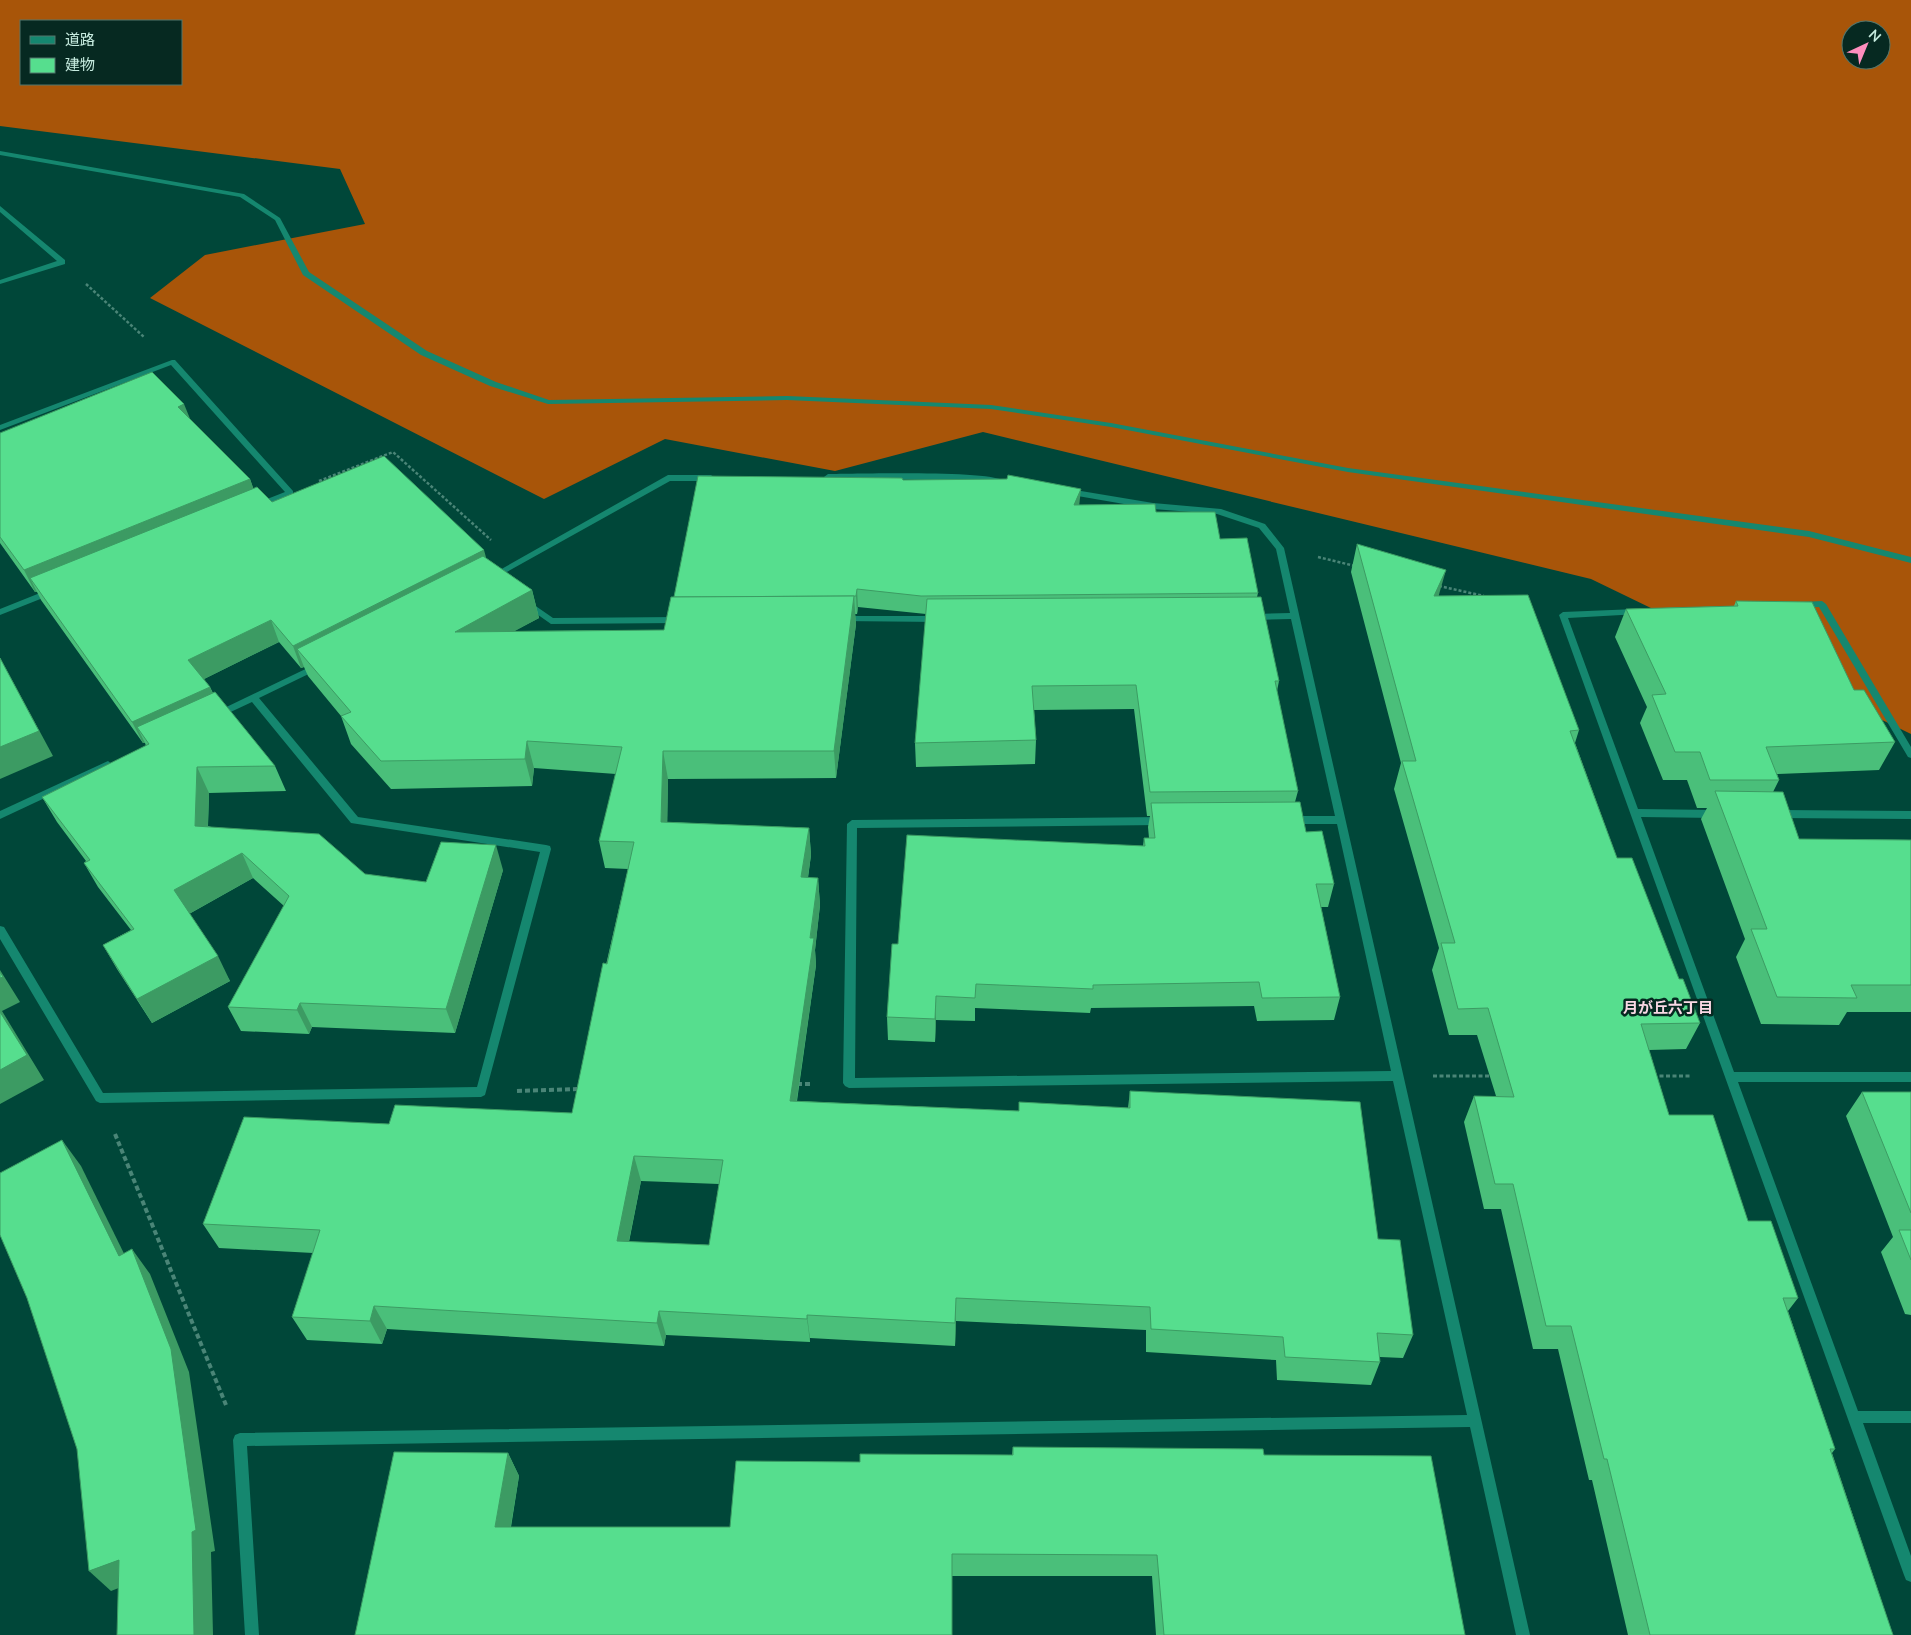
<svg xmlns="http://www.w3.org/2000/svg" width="1911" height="1635" font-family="Mulish,'Noto Sans JP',sans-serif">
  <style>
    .forest { fill: #a85509; fill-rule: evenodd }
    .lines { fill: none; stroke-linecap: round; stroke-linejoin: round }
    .path-far2 { stroke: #4a8577; stroke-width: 2.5; stroke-dasharray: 3 2; stroke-linecap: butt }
    .path-far1 { stroke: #4a8577; stroke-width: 3; stroke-dasharray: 4 2.5; stroke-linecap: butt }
    .path { stroke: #4a8577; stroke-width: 4; stroke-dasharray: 5 3; stroke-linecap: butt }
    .minor { fill: #15876f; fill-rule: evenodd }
    .wall { fill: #4abf7a; fill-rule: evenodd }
    .shaded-wall { fill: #3c9b63 }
    .building { fill: #56de8e; stroke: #3c9b63; fill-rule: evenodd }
    .labels { text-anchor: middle; stroke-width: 5; stroke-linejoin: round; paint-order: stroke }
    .neighbourhood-label { font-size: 15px; font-weight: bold; fill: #fad9e5; stroke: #062921 }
  </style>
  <rect width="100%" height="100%" fill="#004739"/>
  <!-- forest -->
  <path class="forest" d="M0 0H1911V734L1591 579 983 432 835 471 665 439 544 499 150 298 205 255 365 224 340 169 0 126ZM21 21H181V84H21ZM1851 30H1881V60H1851Z"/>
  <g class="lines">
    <!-- path-far2 -->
    <g class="path-far2">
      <path d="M86 284 144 337"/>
      <path d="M319 481 393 452 491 540"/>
      <path d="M1318 557 1355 566"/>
      <path d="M1439 586 1484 596"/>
    </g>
    <!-- path-far1 -->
    <g class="path-far1">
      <path d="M1433 1076H1492"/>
      <path d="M1653 1076H1692"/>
    </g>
    <!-- path -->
    <g class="path">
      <path d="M797 1084H813"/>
      <path d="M517 1091 580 1089"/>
      <path d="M115 1134 226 1405"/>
    </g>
    <!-- minor -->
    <g class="minor">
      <path d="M0 151 244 194 280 218 309 272 427 351 496 382 549 400 787 396 991 405 1111 423 1348 468 1809 531 1911 557V563L1809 537 1348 472 1111 427 991 409 787 400 548 404 490 386 421 355 303 275 275 220 240 197 0 155Z"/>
      <path d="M0 206 65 260V264L0 284V280L57 261 0 212Z"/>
      <path d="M172 360H175L293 491V495L263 507H257V503L285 492 171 365 0 430V425Z"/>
      <path d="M828 474C855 474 989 470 1004 481L1000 484 975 480 825 479 824 477Z"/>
      <path d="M668 475H711L715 478 711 481H670L496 578H490L489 576Z"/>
      <path d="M1069 489 1153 503 1221 509 1265 524 1284 548 1530 1635H1516L1470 1427 247 1446 259 1635H245L233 1440 235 1435 240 1433 1467 1415 1393 1081 849 1088 845 1086 843 1083 847 824 852 820 1162 817 1167 821 1162 825 857 828 855 1078 1391 1071 1337 824H1292L1287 820 1292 816H1335L1291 619 1254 620 1250 617 1254 614 1290 613 1276 549 1259 528 1217 514 1153 509 1066 494 1065 492Z"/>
      <path d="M50 589 54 592 53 594 0 615V609Z"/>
      <path d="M527 600 553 618 679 617 683 620 679 623 551 624 524 605 523 603 524 601Z"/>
      <path d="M1822 601 1826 604 1911 747V758L1908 757 1819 607 1801 608 1797 605 1801 602Z"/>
      <path d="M1636 609 1640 612 1639 614 1568 618 1638 809 1716 810 1721 814 1716 818 1641 817 1734 1072H1911V1082H1738L1858 1411H1911V1423H1863L1911 1556V1582L1906 1580 1904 1575 1559 615 1563 612Z"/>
      <path d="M844 616H939L943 619 939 622 841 621 840 619Z"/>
      <path d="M318 663 321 664 323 666 321 668 259 698 358 817 546 845 550 846 551 849 485 1095 481 1097 100 1103 96 1101 0 939V926L4 927 103 1093 477 1087 540 852 351 823 252 702 222 716 219 717 214 714 216 712Z"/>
      <path d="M108 761 113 765 111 767 0 819V811Z"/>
      <path d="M1778 810 1911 811V819L1778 818 1773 814Z"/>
    </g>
  </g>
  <!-- wall -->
  <g class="wall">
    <path d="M189 418 250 479 253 488 272 502 486 558 532 590 539 618 514 631 664 630 674 597 903 480 1080 505 1156 512 1220 539 1258 593 1257 597 1279 681 1277 691 1298 791 1295 802 1306 832 1334 884 1328 907H1321L1340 997 1334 1020 1257 1021 1254 1006 1091 1008 1090 1013 975 1008V1021L936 1020 935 1042 888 1040 887 1017 898 944 1143 846 1144 838H1149L1148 827 1150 816H1147L1134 709 1034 710 1036 740 1035 764 916 767 915 743 926 614 858 607 857 614H855L856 624 836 778 668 779 667 822 809 828 811 855 808 878H818L820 905 815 950 816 965 797 1101 1019 1111 1128 1108 1130 1091 1378 1239 1413 1335 1403 1358 1380 1357V1362L1371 1385 1277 1380 1276 1360 1146 1352V1330L956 1321 955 1346 810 1338V1342L666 1335 664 1346 387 1329 382 1344 307 1340 292 1317 313 1253 219 1248 203 1224 389 1124 572 1113 628 869 605 868 599 841 616 774 534 768 532 786 391 789 351 744 341 716 308 676 304 667 301 668 279 642 204 679 210 687 213 693 275 766 286 791 209 793 208 826 365 874 426 882 503 870 455 1033 312 1027 309 1034 241 1031 228 1007 284 906 253 878 189 914 230 981 152 1023 117 969 103 945 131 930 98 887 84 863 86 861 57 822 42 797 146 746 145 743H143L41 600 37 592H35L0 543V433ZM641 1181 719 1184 709 1245 629 1242Z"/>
    <path d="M1357 544 1439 596 1579 730 1575 743 1617 858 1679 979 1700 1023 1686 1049 1649 1050 1669 1115 1748 1221 1798 1298 1788 1311 1835 1449 1832 1453 1893 1635H1628L1592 1480H1589L1558 1349H1533L1501 1209H1484L1464 1122 1474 1096H1496L1477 1035H1449L1432 970 1439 948 1394 789 1401 763 1351 572Z"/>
    <path d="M1736 601 1854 690 1895 742 1879 770 1777 774 1779 780 1773 792 1799 839 1911 840V1012H1847L1839 1025 1761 1024 1736 957 1745 939 1701 819 1707 808H1697L1687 780H1663L1640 723 1647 707 1615 637 1626 609 1734 606Z"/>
    <path d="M1862 1092H1911V1315L1905 1314 1881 1252 1893 1237 1846 1116Z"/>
    <path d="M1013 1447 1264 1455 1465 1635H1156L1152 1576H952L355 1635 508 1453 519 1476 511 1527H730L860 1462 1012 1455Z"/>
  </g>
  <!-- shaded-wall -->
  <g class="shaded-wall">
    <path d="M184 404 193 426 178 407Z"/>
    <path d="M250 479 258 501 30 578 37 592H35L24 570Z"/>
    <path d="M1081 489 1079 507 1074 505Z"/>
    <path d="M484 550 490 572 297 649 304 667 301 668 293 646Z"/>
    <path d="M1446 570 1438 598 1434 596Z"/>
    <path d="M857 589 858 607 857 614 856 596Z"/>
    <path d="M532 590 539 618 463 659 455 632Z"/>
    <path d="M854 596 856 624 836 778 834 751Z"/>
    <path d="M271 620 279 642 198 682 188 660Z"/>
    <path d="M0 658 53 756 0 779Z"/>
    <path d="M210 687 219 708 137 727 145 743H143L132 722Z"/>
    <path d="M527 741 534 768 532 786 525 759Z"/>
    <path d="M663 751 668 779 667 849 661 822Z"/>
    <path d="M197 767 209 793 207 851 195 826Z"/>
    <path d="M809 828 811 855 804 904 801 877Z"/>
    <path d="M496 845 503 870 455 1033 446 1009Z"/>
    <path d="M242 853 253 878 187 915 174 890Z"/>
    <path d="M818 878 820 905 815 950 816 965 793 1126 790 1101Z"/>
    <path d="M218 956 230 981 152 1023 137 999Z"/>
    <path d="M0 970 20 1002 2 1011 44 1080 0 1104Z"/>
    <path d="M936 996V1020L935 1042V1019Z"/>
    <path d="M300 1003 312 1027 309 1034 297 1010Z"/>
    <path d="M62 1140 81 1166 137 1280 119 1256Z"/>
    <path d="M634 1156 641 1181 624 1265 617 1241Z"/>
    <path d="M132 1249 150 1274 189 1372 215 1551 211 1552 213 1635H194Z"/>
    <path d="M956 1298V1321L955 1346V1323Z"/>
    <path d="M374 1306 387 1329 382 1344 370 1321Z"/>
    <path d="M659 1311 666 1335 664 1346 657 1323Z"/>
    <path d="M807 1315 810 1338V1342L807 1319Z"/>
    <path d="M508 1453 519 1476 507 1549 495 1527Z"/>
    <path d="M119 1560 139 1580 111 1591 89 1571Z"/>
  </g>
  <!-- building -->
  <g class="building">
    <path d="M152 372 184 404 178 407 250 479 24 570 0 537V433Z"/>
    <path d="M384 456 484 550 293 646 271 620 188 660 210 687 132 722 30 578 257 487 272 502Z"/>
    <path d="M1008 475 1081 489 1074 505 1155 504 1156 512H1215L1220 539 1247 538 1258 593 921 596 857 589 856 596 674 597 698 476 902 478 903 480 1007 479Z"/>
    <path d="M1357 544 1446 570 1434 596 1528 595 1579 730 1570 731 1617 858H1632L1679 979H1683L1700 1023 1641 1024 1669 1115H1713L1748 1221H1771L1798 1298H1783L1835 1449H1830L1893 1635H1650L1607 1459H1604L1571 1326H1546L1513 1184H1495L1474 1096 1514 1097 1488 1008 1458 1009 1441 943H1455L1402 761H1416Z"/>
    <path d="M483 556 532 590 455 632 664 630 671 597 854 596 834 751H663L661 822 809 828 801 877 818 878 810 938H814L790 1101 1019 1111V1102L1130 1108V1091L1360 1102 1378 1239 1400 1240 1413 1335 1377 1333 1380 1362 1285 1357 1283 1337 1151 1329 1150 1307 956 1298 955 1323 807 1315V1319L659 1311 657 1323 374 1306 370 1321 292 1317 320 1230 203 1224 244 1117 389 1124 395 1105 572 1113 603 963 607 964 634 842 599 841 622 747 527 741 525 759 381 761 341 716 351 712 297 649ZM634 1156 723 1160 709 1245 617 1241Z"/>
    <path d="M1261 597 1279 681H1275L1298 791 1150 792 1136 685 1032 686 1036 740 915 743 927 599Z"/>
    <path d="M1736 601 1812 602 1854 690H1864L1895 742 1766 747 1779 780H1710L1700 752H1675L1652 695 1666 694 1626 609 1738 606Z"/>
    <path d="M0 658 39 731 0 747Z"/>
    <path d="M215 692 275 766 197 767 195 826 319 834 365 874 426 882 441 842 496 845 446 1009 300 1003 297 1010 228 1007 289 896 242 853 174 890 218 956 137 999 103 945 134 929 84 863 90 860 42 797 149 744 137 727Z"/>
    <path d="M1715 791 1783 792 1799 839 1911 840V985H1851L1857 998 1777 997 1751 929H1767Z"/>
    <path d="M1300 802 1306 832 1322 831 1334 884H1316L1340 997 1262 998 1259 982 1093 985V989L976 984 975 998 936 996 935 1019 887 1017 892 944H898L907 835 1145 846 1144 838H1155L1151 803Z"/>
    <path d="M0 972 3 977 0 978Z"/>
    <path d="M0 1012 27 1055 0 1070Z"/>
    <path d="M1862 1092H1911V1213Z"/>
    <path d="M62 1140 119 1256 132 1249 171 1349 196 1530 192 1532 194 1635H117L119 1560 89 1571 77 1449 27 1298 0 1235V1173Z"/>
    <path d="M1899 1230H1911V1260Z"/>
    <path d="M1013 1447 1263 1449 1264 1455 1431 1456 1465 1635H1164L1157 1555 952 1554V1635H355L394 1452 508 1453 495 1527H730L736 1461 860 1462V1454L1013 1455Z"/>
  </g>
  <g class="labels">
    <!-- neighbourhood labels -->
    <g class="neighbourhood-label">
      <text x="1668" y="1013">月が丘六丁目</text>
    </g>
  </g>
  <!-- legend -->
  <rect x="20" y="20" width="162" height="65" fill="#062921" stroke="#53776d"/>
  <rect x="30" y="36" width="25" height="8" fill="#15876f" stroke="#53776d"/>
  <text x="65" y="45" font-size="15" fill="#c7ece0">道路</text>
  <rect x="30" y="58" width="25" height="15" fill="#56de8e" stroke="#53776d"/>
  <text x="65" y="70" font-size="15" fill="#c7ece0">建物</text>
  <!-- north arrow -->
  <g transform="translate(1866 45) rotate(44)"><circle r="24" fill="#062921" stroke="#53776d"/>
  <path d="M0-4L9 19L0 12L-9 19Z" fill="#fe8ebe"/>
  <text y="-8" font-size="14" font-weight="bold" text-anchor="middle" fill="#c7ece0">N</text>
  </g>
</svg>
